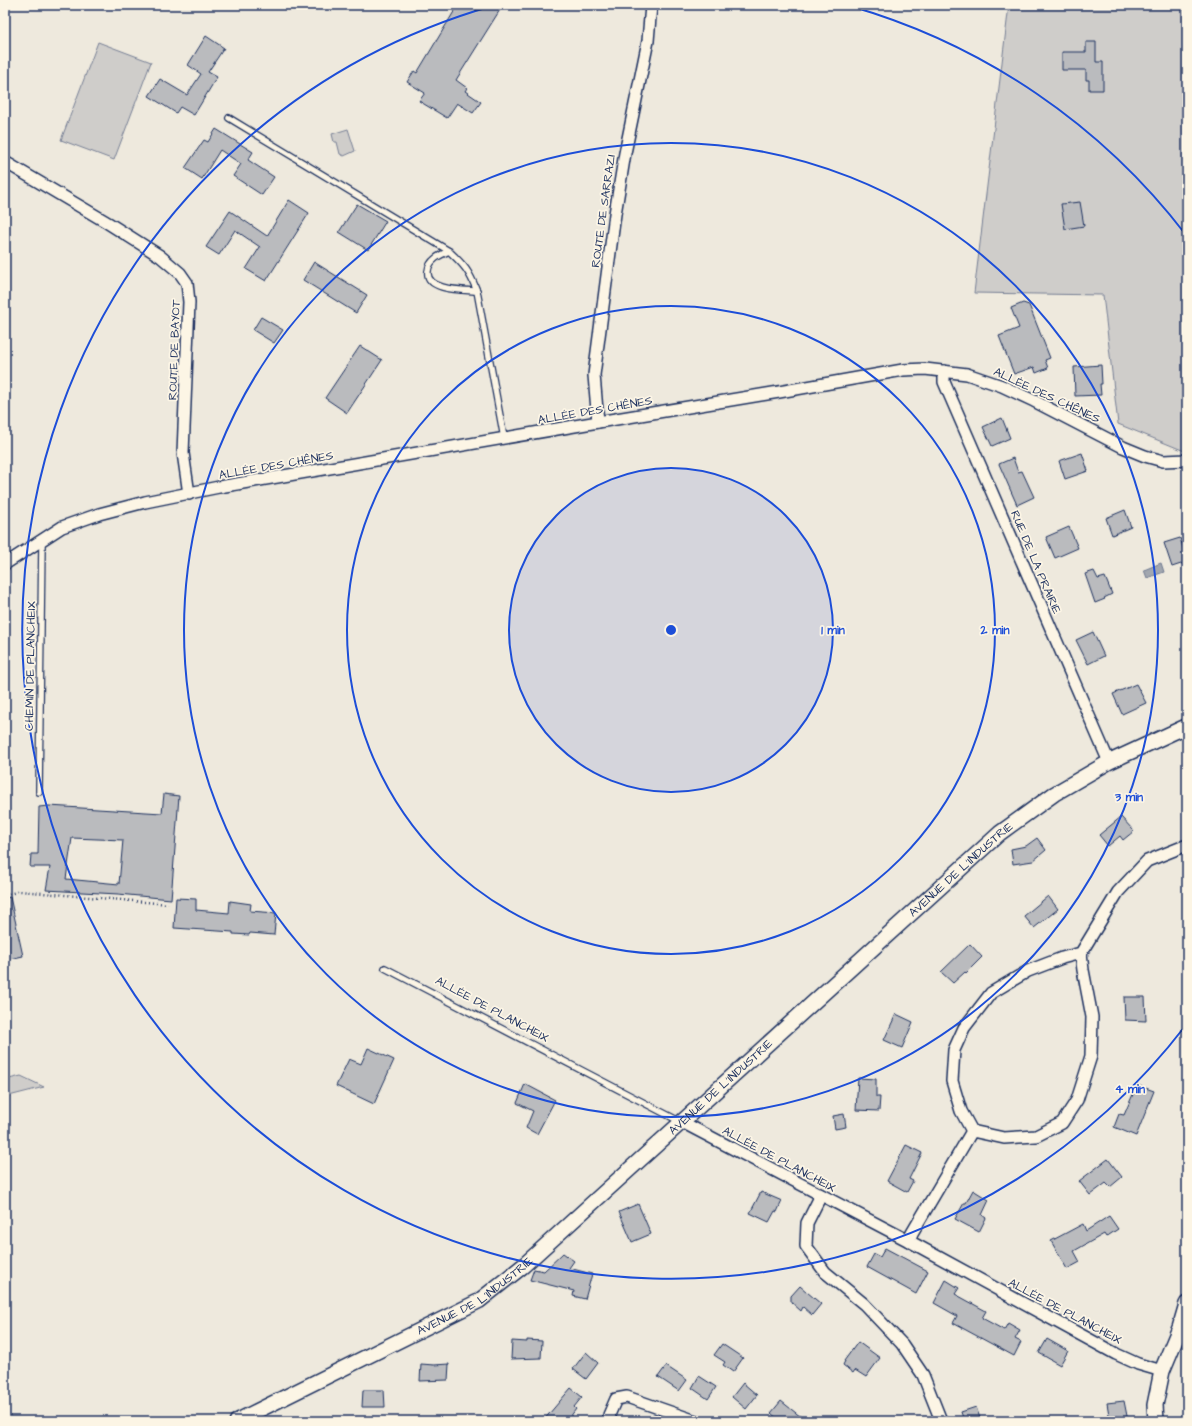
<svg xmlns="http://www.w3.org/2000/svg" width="1192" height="1426" font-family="'Architects Daughter',sans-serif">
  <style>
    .green { fill: #cfcdca; stroke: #757e94 }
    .water { fill: #a2a7af; stroke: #6c778f }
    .building { fill: #babbbe; stroke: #1b2f5e; fill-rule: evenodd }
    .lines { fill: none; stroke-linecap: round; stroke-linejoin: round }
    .service-casing { stroke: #1b2f5e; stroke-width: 8 }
    .minor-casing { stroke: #1b2f5e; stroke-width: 14 }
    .tertiary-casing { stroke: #1b2f5e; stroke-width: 17 }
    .secondary-casing { stroke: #1b2f5e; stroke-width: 18 }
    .path { stroke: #1b2f5e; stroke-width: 2.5; stroke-dasharray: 1 3; stroke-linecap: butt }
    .service { stroke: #fcf5e5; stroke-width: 5.5 }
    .minor { stroke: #fcf5e5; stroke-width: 11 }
    .tertiary { stroke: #fcf5e5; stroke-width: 14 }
    .secondary { stroke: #fcf5e5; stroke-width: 15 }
    .ring { fill: none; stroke: #1d4ed8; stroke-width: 2 }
    .labels { text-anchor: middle; stroke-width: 3.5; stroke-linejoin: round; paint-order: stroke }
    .street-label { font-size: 12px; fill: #1b2f5e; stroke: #fcf5e5 }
    .centre { fill: #1d4ed8; stroke: #fcf5e5; stroke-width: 2 }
    .ring-label { font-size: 12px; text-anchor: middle; font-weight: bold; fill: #1d4ed8; stroke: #fcf5e5; stroke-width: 3.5; stroke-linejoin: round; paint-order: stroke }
  </style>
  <rect width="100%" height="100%" fill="#eee9dd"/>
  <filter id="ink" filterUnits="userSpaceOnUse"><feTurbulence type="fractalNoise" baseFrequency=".025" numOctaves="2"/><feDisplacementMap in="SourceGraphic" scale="8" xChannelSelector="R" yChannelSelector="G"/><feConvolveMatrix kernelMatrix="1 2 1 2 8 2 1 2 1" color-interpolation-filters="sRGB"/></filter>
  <g filter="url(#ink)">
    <!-- green -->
    <g class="green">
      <path d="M1009 5H1187V452L1118 424 1103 295 974 293Z"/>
      <path d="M98 42 151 62 114 160 61 140Z"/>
      <path d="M348 129 355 151 344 156 340 154 337 142H334L332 134Z"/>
      <path d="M21 1076 44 1087 5 1097V1080Z"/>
    </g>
    <!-- water -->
    <path class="water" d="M1161 563 1164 572 1147 578 1144 570Z"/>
    <!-- building -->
    <g class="building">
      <path d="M458 5H503L456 80 467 88 465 91 481 102 473 113 457 103 447 118 419 101 425 93 407 82 414 71 417 73Z"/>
      <path d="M206 36 224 48 208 72 217 77 194 115 180 107 176 113 149 96 160 79 187 95 201 74 188 65Z"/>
      <path d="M1086 42H1096V62H1103V90H1089V80H1086V70H1062V52H1086Z"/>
      <path d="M216 129 253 152 248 160 274 177 262 195 233 176 241 164 220 150 202 179 185 168 204 140 208 142Z"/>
      <path d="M289 200 309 213 266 281 246 269 260 247 235 230 219 255 206 247 230 211 267 236Z"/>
      <path d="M1080 202 1084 226 1065 229 1061 204Z"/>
      <path d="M357 204 386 221 368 250 339 232Z"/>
      <path d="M314 262 367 295 356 313 303 280Z"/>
      <path d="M1023 303 1029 305 1050 358 1045 360 1048 368 1036 373 1034 367 1014 374 999 336 1019 328 1011 308Z"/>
      <path d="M261 317 283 330 274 343 253 330Z"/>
      <path d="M360 346 382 360 347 413 325 398Z"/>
      <path d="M1101 365 1102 384H1100L1101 395 1075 396 1074 367Z"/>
      <path d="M1002 418 1010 438 992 446 983 427Z"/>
      <path d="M1082 453 1088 471 1065 479 1059 461Z"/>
      <path d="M1013 458 1018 472 1022 471 1034 497 1017 505 999 464Z"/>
      <path d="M1125 510 1131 527 1112 535 1106 518Z"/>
      <path d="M1069 527 1078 548 1055 558 1046 537Z"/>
      <path d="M1180 538 1187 562 1172 567 1164 543Z"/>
      <path d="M1094 571 1098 579 1105 577 1112 594 1104 598 1105 599 1095 603 1085 574Z"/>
      <path d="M1093 632 1104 656 1088 664 1076 640Z"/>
      <path d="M1136 684 1146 703 1122 714 1113 694Z"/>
      <path d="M164 794 179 796 171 899 118 894 46 890 50 867H30L31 854H38L39 807 49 806 162 813ZM72 838 123 840 119 884 66 879Z"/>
      <path d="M1121 817 1134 831 1123 840 1120 836 1108 846 1099 835Z"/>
      <path d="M1037 838 1046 850 1033 861 1013 864 1011 849 1026 846Z"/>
      <path d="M1048 896 1058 909 1034 928 1024 916Z"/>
      <path d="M10 897 23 956 5 960V898Z"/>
      <path d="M176 898 196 899V910L229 913 230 901 251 904 250 911 276 913 274 935 250 933 249 935 233 934V932L174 928Z"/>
      <path d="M970 944 982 957 966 973 965 972 953 983 941 972Z"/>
      <path d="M1124 997H1145L1146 1021 1125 1020Z"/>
      <path d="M896 1014 913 1022 902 1048 884 1040Z"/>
      <path d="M368 1048 394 1060 374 1104 336 1086 349 1059 361 1064Z"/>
      <path d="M858 1078 876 1079V1097H880L879 1111 856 1110Z"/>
      <path d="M525 1084 555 1100 537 1134 526 1128 533 1111 517 1103Z"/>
      <path d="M1137 1085 1154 1091 1136 1136 1114 1127 1119 1114 1124 1115Z"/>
      <path d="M844 1114 846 1127 835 1129 833 1116Z"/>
      <path d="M906 1145 922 1153 909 1179 913 1181 907 1192 887 1181Z"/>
      <path d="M1108 1159 1122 1177 1110 1187 1106 1183 1090 1195 1079 1181Z"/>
      <path d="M973 1190 989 1200 982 1215 986 1218 979 1232 955 1219 964 1203H966Z"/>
      <path d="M761 1192 782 1201 777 1212 775 1211 769 1222 750 1213Z"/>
      <path d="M638 1204 651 1234 632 1242 619 1212Z"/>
      <path d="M1109 1216 1118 1229 1106 1237 1104 1234 1074 1251 1080 1262 1067 1269 1051 1241 1083 1224 1086 1231Z"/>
      <path d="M885 1248 928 1271 916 1294 867 1267 874 1254 880 1257Z"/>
      <path d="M563 1253 574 1261 569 1268 592 1274 585 1299 573 1296 574 1291 530 1280 534 1269 544 1271Z"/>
      <path d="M946 1280 959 1288 955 1294 986 1311 982 1318 1004 1330 1008 1323 1020 1330 1015 1339 1021 1342 1014 1356 953 1323 957 1316 934 1303Z"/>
      <path d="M800 1286 821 1304 812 1315 803 1307 801 1311 791 1302V1296Z"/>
      <path d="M1047 1339 1068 1351 1060 1365 1039 1353Z"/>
      <path d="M527 1340 542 1341 541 1358 511 1359 512 1341 527 1342Z"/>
      <path d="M858 1342 880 1358 866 1377 855 1370 853 1373 843 1365 845 1361H844Z"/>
      <path d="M722 1344 743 1358 733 1372 723 1365 725 1362 714 1355Z"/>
      <path d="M586 1352 598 1363 586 1379 573 1369Z"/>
      <path d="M421 1364 434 1365 449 1364 448 1380 420 1381Z"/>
      <path d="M666 1366 687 1380 679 1391 658 1377Z"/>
      <path d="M699 1376 716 1387 708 1399 692 1388Z"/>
      <path d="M743 1383 757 1395 746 1409 732 1397Z"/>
      <path d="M571 1388 582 1397 574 1407 576 1409 567 1421H543Z"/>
      <path d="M363 1390H384L385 1407H362Z"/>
      <path d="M781 1401 806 1421H780L771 1413Z"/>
      <path d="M1124 1401 1128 1421H1110L1107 1403Z"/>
      <path d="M976 1407 981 1421H964L961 1412Z"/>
    </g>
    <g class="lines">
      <defs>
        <g id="service">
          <path d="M229 118 449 251C465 266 469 271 477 291L504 438"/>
          <path d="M449 251C440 255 429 260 428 271 425 291 464 290 477 291"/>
          <path d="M39 792 42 541"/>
          <path d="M385 968 681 1122"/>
        </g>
        <g id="minor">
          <path d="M5 162 108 223 160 256 180 273 187 283 189 302 183 453 189 494"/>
          <path d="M944 371V382L1109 762"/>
          <path d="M598 422 594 375 615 214 625 153 648 41 651 5"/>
          <path d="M5 564 62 527 99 514 145 502 219 487 598 422 779 392 903 370 925 369 967 374 1002 386 1034 401 1123 447 1145 456 1163 461 1187 460"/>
          <path d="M682 1122 909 1241 1116 1354 1138 1364 1162 1371"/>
          <path d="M972 1131 961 1111 952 1081 954 1050 964 1028 991 993 1028 971 1062 958 1081 953 1118 892 1147 861 1187 845"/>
          <path d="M821 1195 807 1223 806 1246 825 1272 864 1304 902 1344 923 1375 940 1418V1421"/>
          <path d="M909 1241 912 1233 972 1131 1004 1138 1036 1136 1062 1123 1077 1100 1091 1056 1092 1017 1083 970 1081 953"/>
          <path d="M611 1421 609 1415 616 1399 627 1397 696 1421"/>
        </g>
        <g id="tertiary">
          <path id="s1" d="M237 1421 479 1301 523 1266 1000 833 1054 794 1109 762 1187 726"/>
        </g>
        <path id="secondary" d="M1156 1421 1155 1405 1162 1371 1180 1328 1187 1304"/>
      </defs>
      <!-- service casing -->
      <use href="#service" class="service-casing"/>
      <!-- minor casing -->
      <use href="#minor" class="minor-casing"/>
      <!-- tertiary casing -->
      <use href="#tertiary" class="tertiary-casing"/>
      <!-- secondary casing -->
      <use href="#secondary" class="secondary-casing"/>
      <!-- path -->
      <path class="path" d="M5 895 20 891 168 904"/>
      <!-- service -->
      <use href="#service" class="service"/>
      <!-- minor -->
      <use href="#minor" class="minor"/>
      <!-- tertiary -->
      <use href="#tertiary" class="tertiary"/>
      <!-- secondary -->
      <use href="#secondary" class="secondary"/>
    </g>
  </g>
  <!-- distance rings -->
  <circle cx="671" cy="630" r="162" fill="#1d4ed8" fill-opacity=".12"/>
  <g class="ring">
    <circle cx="671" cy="630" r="162"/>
    <circle cx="671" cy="630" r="324"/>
    <circle cx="671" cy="630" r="487"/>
    <path d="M1186 1025A649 649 0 1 1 492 6M850 6A649 649 0 0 1 1186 235"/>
  </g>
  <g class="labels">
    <!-- street labels -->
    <g class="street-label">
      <text transform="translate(603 211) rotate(-82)" y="4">ROUTE DE SARRAZI</text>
      <text transform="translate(174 350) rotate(-88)" y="4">ROUTE DE BAYOT</text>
      <text transform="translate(1047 395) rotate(25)" y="4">ALLÉE DES CHÊNES</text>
      <text transform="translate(595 410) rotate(-10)" y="4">ALLÉE DES CHÊNES</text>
      <text transform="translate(276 465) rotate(-10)" y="4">ALLÉE DES CHÊNES</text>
      <text transform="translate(1036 562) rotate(67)" y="4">RUE DE LA PRAIRIE</text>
      <text transform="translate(30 666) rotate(-89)" y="4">CHEMIN DE PLANCHEIX</text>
      <text dy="4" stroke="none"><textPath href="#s1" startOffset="917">AVENUE DE L'INDUSTRIE</textPath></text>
      <text transform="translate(492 1009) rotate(28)" y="4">ALLÉE DE PLANCHEIX</text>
      <text dy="4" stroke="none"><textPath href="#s1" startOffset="593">AVENUE DE L'INDUSTRIE</textPath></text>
      <text transform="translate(779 1159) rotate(28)" y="4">ALLÉE DE PLANCHEIX</text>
      <text dy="4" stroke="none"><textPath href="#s1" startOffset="269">AVENUE DE L'INDUSTRIE</textPath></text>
      <text transform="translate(1065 1311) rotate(28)" y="4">ALLÉE DE PLANCHEIX</text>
    </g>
  </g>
  <circle cx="671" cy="630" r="6" class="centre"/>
  <g class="ring-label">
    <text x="833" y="634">1 min</text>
    <text x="995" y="634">2 min</text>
    <text x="1129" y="801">3 min</text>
    <text x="1130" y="1093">4 min</text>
  </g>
  <!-- margin -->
  <rect width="1192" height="1426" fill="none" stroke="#fcf5e5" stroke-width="20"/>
  <rect x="10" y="10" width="1172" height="1406" fill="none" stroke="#1b2f5e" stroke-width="1.5" filter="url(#ink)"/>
</svg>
